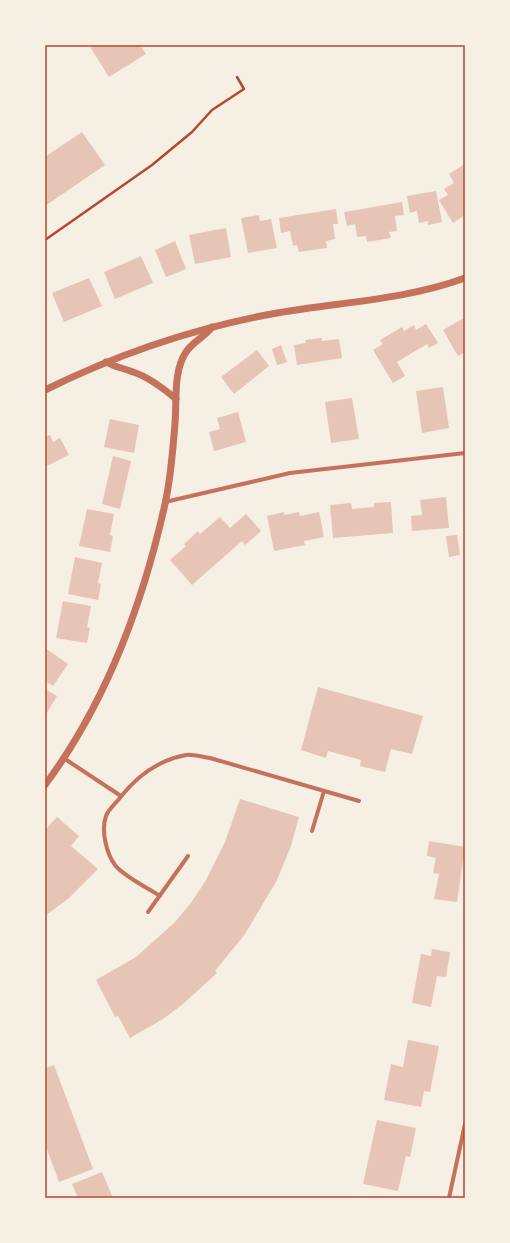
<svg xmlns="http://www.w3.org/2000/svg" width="510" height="1243" font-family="Manrope,sans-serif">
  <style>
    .building { fill: #e6c5b7 }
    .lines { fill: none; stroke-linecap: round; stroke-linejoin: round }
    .path { stroke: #b5482f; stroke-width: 2.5 }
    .minor { stroke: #c5725c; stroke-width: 4 }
    .tertiary { stroke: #c5725c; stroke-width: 7 }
    .neatline { fill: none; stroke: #b5482f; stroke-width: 1.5 }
  </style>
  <rect width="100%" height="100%" fill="#f6efe4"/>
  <!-- building -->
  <g class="building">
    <path d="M89 45H140L146 54 109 77Z"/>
    <path d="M82 132 105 165 45 206V157Z"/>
    <path d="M465 164V215L453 223 439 200 448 195 444 189 454 183 449 174Z"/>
    <path d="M436 191 442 222 428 225V221L419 223 417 211 410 213 407 196Z"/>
    <path d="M402 202 404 215 395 216 397 231 389 232 391 238 367 242 366 236 357 237 355 224 347 226 344 212Z"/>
    <path d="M336 209 338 224H333L335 239 326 241 327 248 299 252 297 245 293 246 290 231 281 233 279 218Z"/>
    <path d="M259 215 260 221 271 219 277 248 248 253 241 218Z"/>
    <path d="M226 228 231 257 195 264 189 235Z"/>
    <path d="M175 241 186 269 166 277 155 250Z"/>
    <path d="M141 256 153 283 115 299 104 272Z"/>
    <path d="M89 278 102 306 64 322 52 293Z"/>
    <path d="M464 318 465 352 458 356 443 330Z"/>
    <path d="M426 324 438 343 429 348 427 344 397 362 405 376 393 383 373 350 383 344 380 340 402 327 404 331 414 325 416 330Z"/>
    <path d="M322 338V341L339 339 342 358 297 365 294 345 306 343 305 340Z"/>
    <path d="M281 345 287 362 277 365 272 349Z"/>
    <path d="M257 350 269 366 234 394 221 377Z"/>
    <path d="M443 387 449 428 422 433 416 391Z"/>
    <path d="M352 398 359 439 331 443 325 402Z"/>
    <path d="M238 412 246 442 214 451 209 432 220 429 217 418Z"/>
    <path d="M110 419 139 425 134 453 104 447Z"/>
    <path d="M50 435 53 442 60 438 69 455 45 467V437Z"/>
    <path d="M113 456 131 461 120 509 102 504Z"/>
    <path d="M446 497 449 528 412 531 411 516 422 515 420 500Z"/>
    <path d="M391 502 393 533 333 538 330 505 351 503 352 509 374 507V503Z"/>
    <path d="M87 509 114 514 110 535 113 536 110 552 79 546Z"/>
    <path d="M284 512V515L299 512 300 516 319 512 324 537 304 541 305 545 274 551 267 516Z"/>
    <path d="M246 514 261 531 245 545 242 541 192 585 170 560 186 546 184 544 198 531 200 534 220 517 230 528Z"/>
    <path d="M457 535 460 555 449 557 446 536Z"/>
    <path d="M75 557 102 563 98 583 101 584 98 600 68 594Z"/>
    <path d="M63 601 91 606 87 627 90 628 87 643 56 638Z"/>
    <path d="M45 648 68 664 53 686 45 681Z"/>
    <path d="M318 687 423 716 412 754 391 749 385 772 360 766 361 760 328 751 326 758 301 750Z"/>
    <path d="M45 689 57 696 45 716Z"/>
    <path d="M240 799 299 817 291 846 277 880 245 934 215 971 217 973 183 1004 163 1019 130 1038 118 1016 115 1017 96 980 136 957 174 923 190 904 205 882 225 842Z"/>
    <path d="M57 817 79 836 71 846 98 869 69 898 45 916V830Z"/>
    <path d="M429 841 465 847 457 902 434 899 439 874 433 873 436 858 427 856Z"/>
    <path d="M432 949 450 952 446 977 437 976 431 1007 412 1003 421 954 431 956Z"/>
    <path d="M408 1040 439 1046 430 1092 424 1091 421 1107 384 1100 391 1064 403 1067Z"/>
    <path d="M54 1065 93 1169 59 1182 45 1144V1068Z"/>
    <path d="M377 1120 416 1128 410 1157 406 1156 398 1191 363 1184Z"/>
    <path d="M102 1172 113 1198H78L72 1184Z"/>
  </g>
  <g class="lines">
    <!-- path -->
    <path class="path" d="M45 240 152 165 192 132 212 110 244 89 237 77"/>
    <!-- minor -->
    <g class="minor">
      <path d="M165 502 290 473 465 453"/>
      <path d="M65 759 121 796"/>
      <path d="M312 831 324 791"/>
      <path d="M160 896C148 888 123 876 115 865 106 853 101 830 106 816 108 810 115 804 119 799 136 777 158 760 186 755 193 754 202 757 210 758L359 801"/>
      <path d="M148 912 188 856"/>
      <path d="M449 1198 465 1124"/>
    </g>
    <!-- tertiary -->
    <g class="tertiary">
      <path d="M106 362C115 367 123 368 133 372 149 377 163 388 176 399"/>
      <path d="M45 390C118 354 198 327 277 313 340 302 405 300 465 278"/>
      <path d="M45 785C106 703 143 603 165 504 171 477 173 450 175 423 177 400 173 372 186 352 193 341 205 337 212 327"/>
    </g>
  </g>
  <!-- border -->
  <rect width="510" height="1243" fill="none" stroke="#f6efe4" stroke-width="92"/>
  <rect x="46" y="46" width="418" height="1151" class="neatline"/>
</svg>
